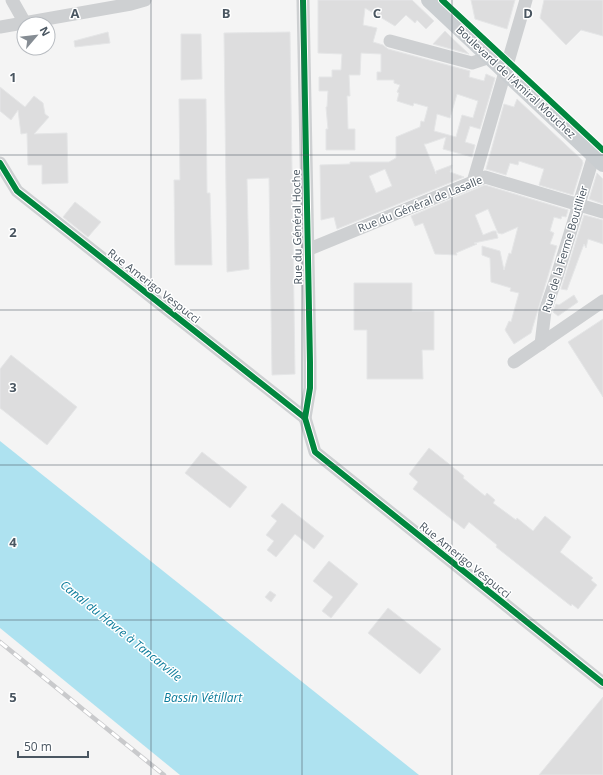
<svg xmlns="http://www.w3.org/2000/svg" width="603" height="775" font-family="'Open Sans',sans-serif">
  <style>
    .water { fill: #aee2f0 }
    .building { fill: #ddddde; stroke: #e5e6e7; fill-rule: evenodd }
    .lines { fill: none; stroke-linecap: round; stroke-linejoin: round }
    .minor { stroke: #ced0d2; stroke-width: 13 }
    .major { stroke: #caced1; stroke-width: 16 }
    .rail-casing { stroke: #c9cacc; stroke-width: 4.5 }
    .rail { stroke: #fff; stroke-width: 3; stroke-dasharray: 9; stroke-linecap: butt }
    .cycleway-casing { stroke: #fff; stroke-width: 8 }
    .cycleway { stroke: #00873e; stroke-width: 6 }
    .grid { fill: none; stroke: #4a5661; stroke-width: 1; stroke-opacity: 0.55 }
    .labels { text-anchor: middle; stroke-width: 3; stroke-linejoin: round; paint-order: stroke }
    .street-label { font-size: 11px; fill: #4a5661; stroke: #fff }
    .water-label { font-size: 12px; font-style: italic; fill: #0c7c9b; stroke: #fff }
    .grid-label { font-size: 13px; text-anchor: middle; font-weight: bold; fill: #4a5661; stroke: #fff; stroke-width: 3; stroke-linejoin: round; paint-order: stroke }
  </style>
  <rect width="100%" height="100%" fill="#f4f4f4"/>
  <!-- water -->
  <path class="water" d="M0 441 419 775H180L0 628Z"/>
  <!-- building -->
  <g class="building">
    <path d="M318 0H412L434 21 426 29 417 20 415 23 406 15 395 26 365 8 363 25 377 28 373 42 383 45 388 49 470 71 469 77 484 81 486 74 495 78 480 129 470 126 465 142 475 145 472 157 443 149 446 137 426 144H424L436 174V171L452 165 450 172 464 177 337 229 334 217 321 220 320 165 350 164V162H389L396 158V137L420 127 421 121 424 122 428 107 414 103 413 106 397 101 399 93 397 92 400 85 394 83V80H377V72H381V54L361 53 360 75H349L350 96H347L348 129H355V150H326V129H328L326 107H327L328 91H319V77H332V70H341L342 54 318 53ZM457 94 478 101 473 118 462 115 456 137 434 131 437 114 450 118ZM385 169 392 186 376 193 369 176Z"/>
    <path d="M471 0H515L507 29 475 19Z"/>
    <path d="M544 0H603V36L581 30 566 45 540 18Z"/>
    <path d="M445 31 453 39 469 54 433 44Z"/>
    <path d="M108 32 110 43 75 47 74 41Z"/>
    <path d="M290 32 295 374 272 375 269 178 247 179 249 269 227 272 224 33Z"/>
    <path d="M181 34H201L202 79 181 80Z"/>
    <path d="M0 87 25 107 34 96 43 103 45 114 49 117 34 134 67 133 68 183 42 184V165H28L27 133 21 134 18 110 11 120 0 111Z"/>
    <path d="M179 99H206L207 193H210L212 265H175L174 180H180Z"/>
    <path d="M517 99 582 160 583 163 573 195 539 185 544 169 519 161 518 165 510 163 506 175 486 169 504 104 514 107Z"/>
    <path d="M597 173 603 179V204L589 199Z"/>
    <path d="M485 185 568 210 566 217 562 216 561 219 554 217 550 231 554 233 550 244 557 246 531 333 514 344 505 330 509 321 511 322 519 293 510 291 511 288 491 282 490 258 482 255V246L500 251 504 270 509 253 511 254 518 227 502 234 498 233 488 209 475 215 483 235 493 231H496L498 238 474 243 477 244 456 253 457 255 435 254 423 223 415 226 411 216Z"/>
    <path d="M75 202 101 222 88 237 63 217Z"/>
    <path d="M584 215 603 220V244L588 239 586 248 584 244 567 290 561 289Z"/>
    <path d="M354 283H412V311H434V350H422L423 379H367V330H354Z"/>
    <path d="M574 295 578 302 558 316 553 312 556 304 559 305Z"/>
    <path d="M603 319V397L568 342Z"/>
    <path d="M11 355 77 407 47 445 0 408V369Z"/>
    <path d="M429 448 464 476 463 478 485 496 487 493 495 500 493 503 516 520 517 518 533 531 545 516 571 537 560 552 593 578 591 580 597 585 578 609 572 604 571 606 496 547 497 545 469 522 464 529 413 489 418 482 409 474Z"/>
    <path d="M202 452 247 487 230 508 185 473Z"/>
    <path d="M282 503 324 536 314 549 295 534 276 557 267 550 274 541 266 535 277 521 271 516Z"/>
    <path d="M329 561 358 584 331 618 322 611 333 597 313 581Z"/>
    <path d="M270 591 276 595 271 602 265 597Z"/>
    <path d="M388 608 441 649 420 674 368 633Z"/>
    <path d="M603 697V775H539Z"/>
  </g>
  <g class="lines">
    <!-- minor -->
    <g class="minor">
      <path d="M12 0 25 23"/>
      <path d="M303 0 310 362V388L305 418 315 452 603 683"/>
      <path d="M0 27 131 4 145 0"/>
      <path d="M390 41 472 63 484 59 488 56"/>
      <path d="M0 163 17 191 305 418"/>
      <path d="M473 182 526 0"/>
      <path d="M307 250 485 177 603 212"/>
      <path d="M541 344 545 311 557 276 594 155"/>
      <path d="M514 362 603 301"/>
    </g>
    <!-- major -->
    <path class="major" d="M429 0 603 164"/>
    <defs>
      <path id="rail" d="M0 642 164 775"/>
    </defs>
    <!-- rail casing -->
    <use href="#rail" class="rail-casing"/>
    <!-- rail -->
    <use href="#rail" class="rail"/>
    <defs>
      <g id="cycleway">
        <path d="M303 0 310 362V388L305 418 315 452 603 683"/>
        <path d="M442 0 603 150"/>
        <path d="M0 163 17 191 305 418"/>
      </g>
    </defs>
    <!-- cycleway casing -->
    <use href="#cycleway" class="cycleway-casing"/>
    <!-- cycleway -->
    <use href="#cycleway" class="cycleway"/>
  </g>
  <!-- grid -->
  <path class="grid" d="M151 0V775M302 0V775M452 0V775M0 155H603M0 310H603M0 465H603M0 620H603"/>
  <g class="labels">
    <!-- street labels -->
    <g class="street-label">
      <text transform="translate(516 82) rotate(43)" y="4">Boulevard de l'Amiral Mouchez</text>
      <text transform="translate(420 204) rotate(-22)" y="4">Rue du Général de Lasalle</text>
      <text transform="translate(297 227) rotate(-91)" y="4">Rue du Général Hoche</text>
      <text transform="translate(565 249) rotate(-73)" y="4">Rue de la Ferme Boutillier</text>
      <text transform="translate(154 286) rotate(38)" y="4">Rue Amerigo Vespucci</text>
      <text transform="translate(465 560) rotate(39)" y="4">Rue Amerigo Vespucci</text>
    </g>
    <!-- water labels -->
    <g class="water-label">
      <text transform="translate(121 631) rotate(39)" y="4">Canal du Havre à Tancarville</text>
      <text x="203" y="702">Bassin Vétillart</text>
    </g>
  </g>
  <g class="grid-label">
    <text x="75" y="18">A</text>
    <text x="226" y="18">B</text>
    <text x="377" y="18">C</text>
    <text x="528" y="18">D</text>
    <text x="13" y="82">1</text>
    <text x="13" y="237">2</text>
    <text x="13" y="392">3</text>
    <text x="13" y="547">4</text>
    <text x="13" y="702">5</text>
  </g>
  <!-- north arrow -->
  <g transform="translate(36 36) rotate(62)"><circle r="19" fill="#ffffff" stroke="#b7bbc0"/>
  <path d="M0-3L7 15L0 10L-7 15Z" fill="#868d94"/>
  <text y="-6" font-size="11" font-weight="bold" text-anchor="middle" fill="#4a5661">N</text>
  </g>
  <!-- scale -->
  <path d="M18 751v6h70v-6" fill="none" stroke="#4a5661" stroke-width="2"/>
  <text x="24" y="751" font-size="12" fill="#4a5661" stroke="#ffffff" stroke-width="3" paint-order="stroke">50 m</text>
</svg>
